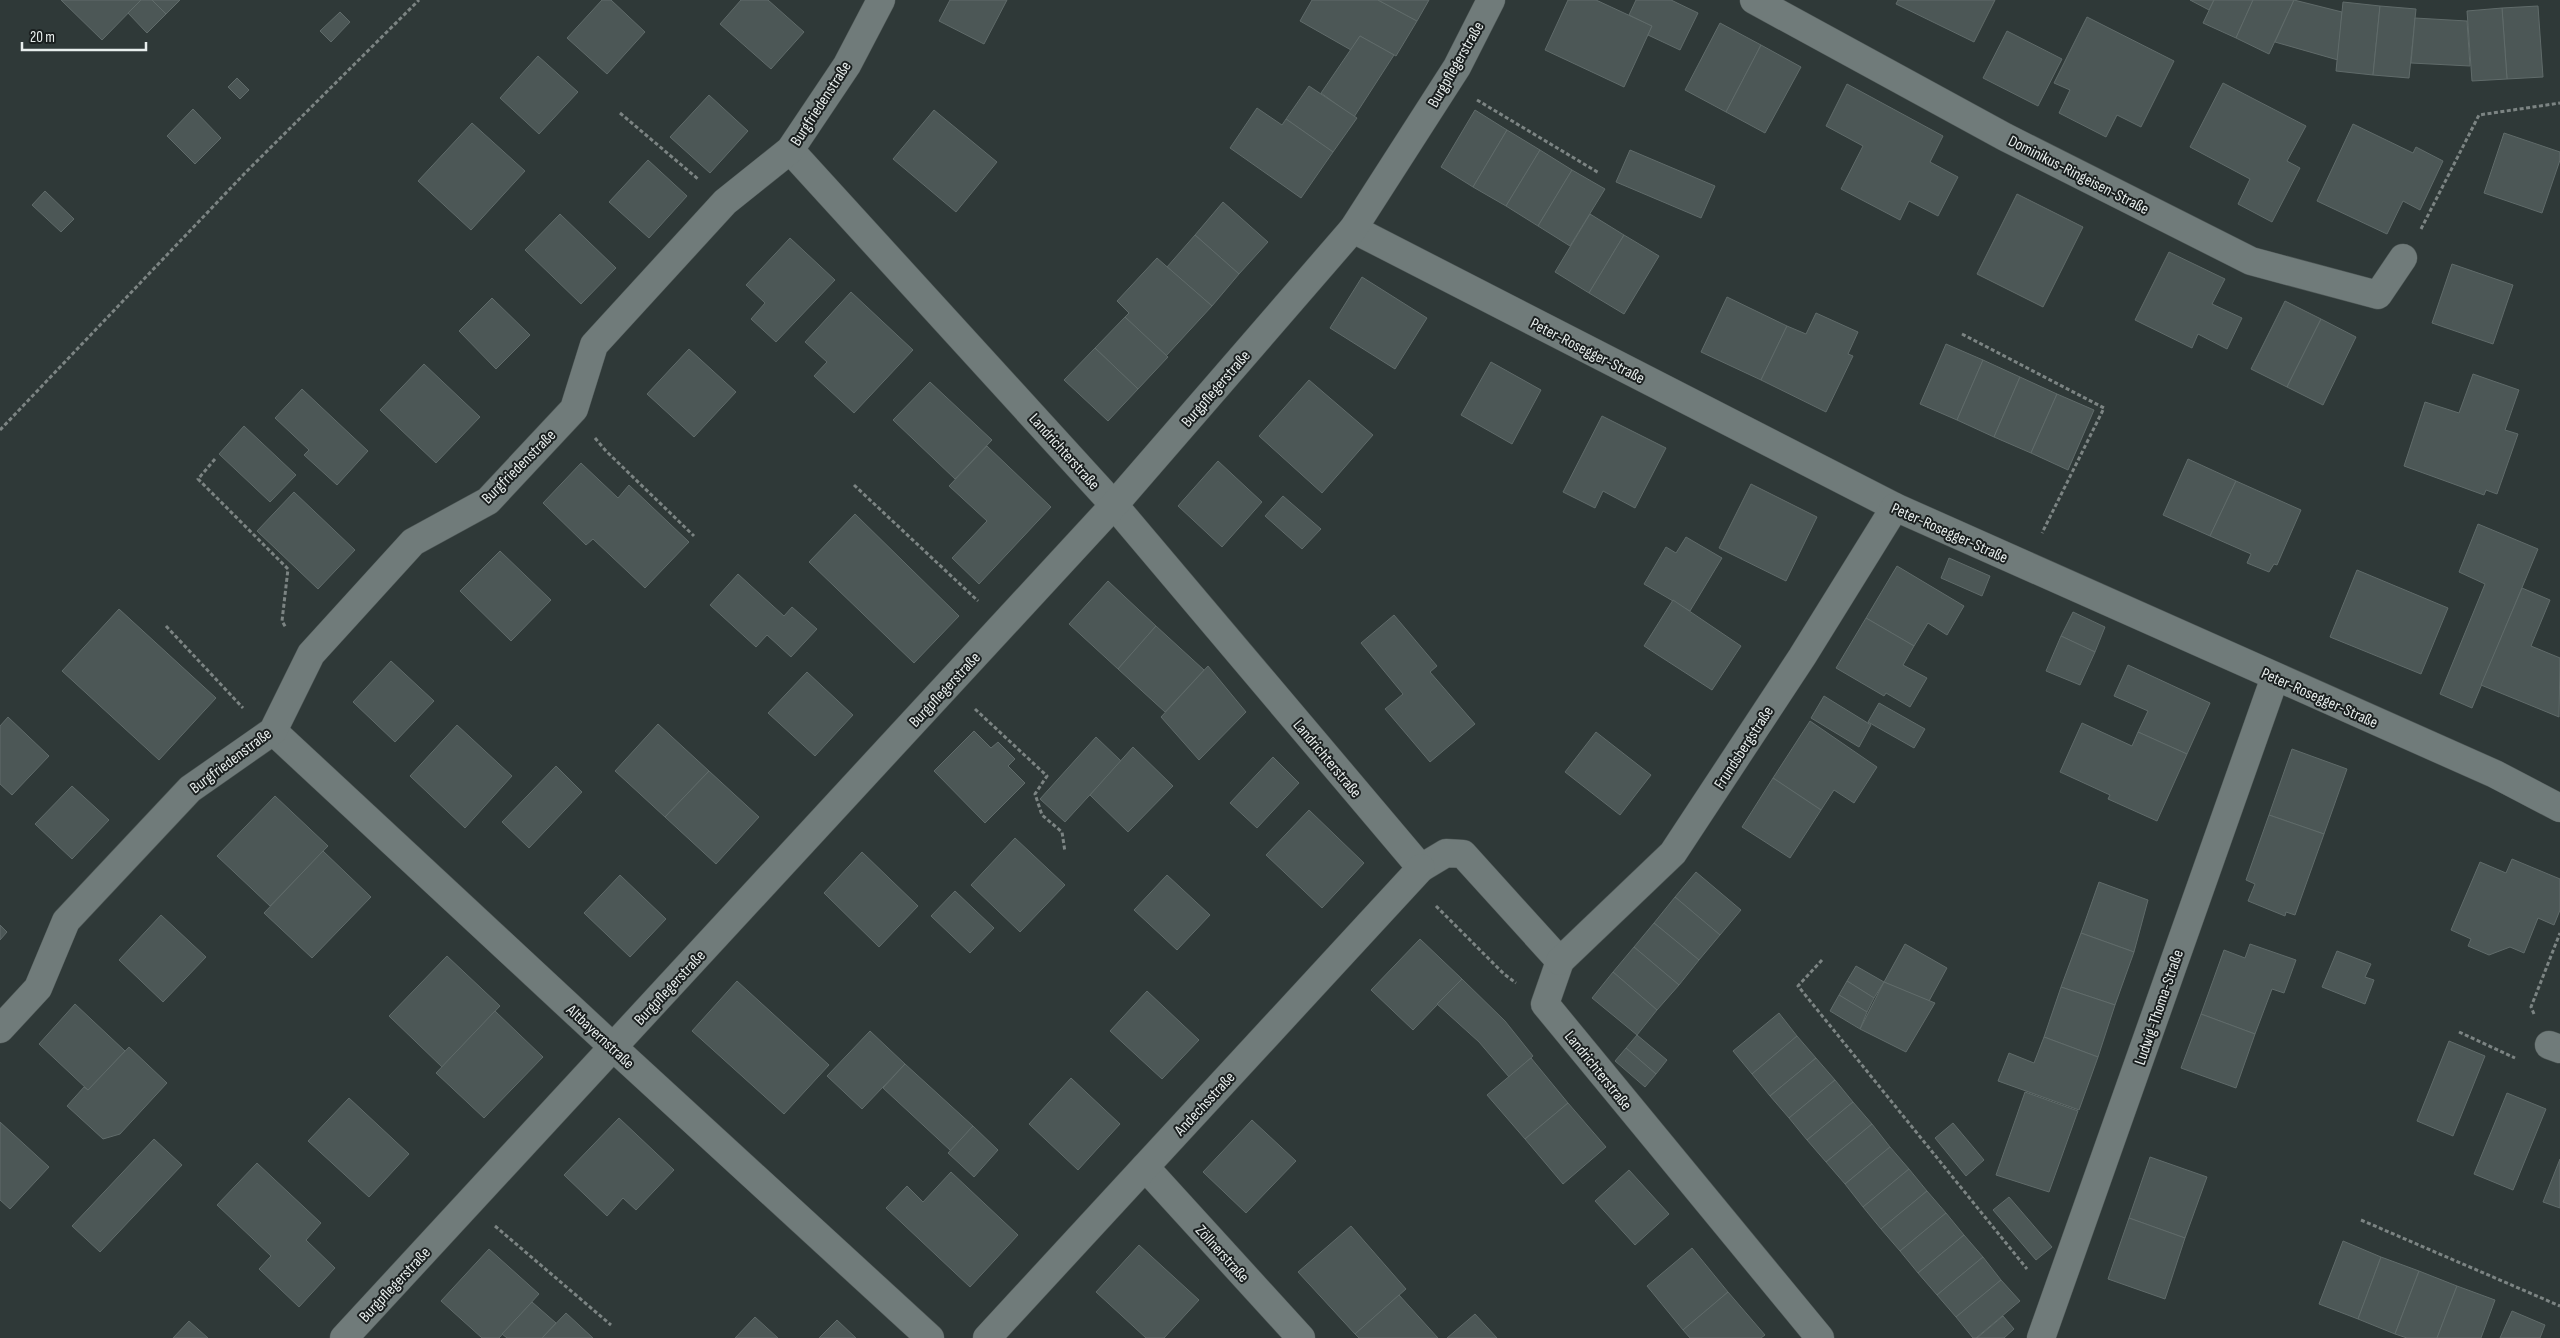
<svg xmlns="http://www.w3.org/2000/svg" width="2560" height="1338" font-family="'Sofia Sans Condensed',sans-serif">
  <style>
    .building { fill: #4c5756; stroke: #606b6a }
    .lines { fill: none; stroke-linecap: round; stroke-linejoin: round }
    .minor-casing { stroke: #4d5655; stroke-width: 29 }
    .path { stroke: #7c8483; stroke-width: 3; stroke-dasharray: 4 2.5; stroke-linecap: butt }
    .minor { stroke: #707b7a; stroke-width: 28 }
    .labels { text-anchor: middle; stroke-width: 4; stroke-linejoin: round; paint-order: stroke }
    .street-label { font-size: 16px; fill: #e8eeed; stroke: #1a1f1f }
  </style>
  <rect width="100%" height="100%" fill="#2f3938"/>
  <!-- building -->
  <g class="building">
    <path d="M61 0H141L102 40Z"/>
    <path d="M141 0H152L166 14 147 33 128 13Z"/>
    <path d="M152 0H180L166 14Z"/>
    <path d="M602 0H611L645 32 607 74 567 38Z"/>
    <path d="M741 0H768L804 32 771 69 720 24Z"/>
    <path d="M950 0H1007L984 44 939 21Z"/>
    <path d="M1312 0H1378L1417 21 1396 56 1360 36 1351 50 1300 21Z"/>
    <path d="M1378 0H1429L1417 21Z"/>
    <path d="M1568 0H1596L1652 26 1624 87 1545 50Z"/>
    <path d="M1636 0H1671L1698 13 1680 50 1648 35 1652 26 1629 15Z"/>
    <path d="M1898 0H1995L1974 42 1896 4Z"/>
    <path d="M2190 0H2214L2209 10Z"/>
    <path d="M2214 0H2253L2236 38 2203 23Z"/>
    <path d="M2253 0H2294L2269 54 2236 38Z"/>
    <path d="M2294 0 2342 12 2338 60 2275 42Z"/>
    <path d="M2343 2 2380 6 2373 75 2336 71Z"/>
    <path d="M2380 6 2416 9 2409 78 2373 75Z"/>
    <path d="M2538 6 2543 77 2507 79 2502 8Z"/>
    <path d="M2502 8 2507 79 2472 81 2467 11Z"/>
    <path d="M340 12 350 22 331 42 320 31Z"/>
    <path d="M2087 17 2174 61 2141 127 2117 115 2106 137 2059 113 2070 90 2054 83Z"/>
    <path d="M2415 18 2467 21 2470 66 2411 63Z"/>
    <path d="M1720 23 1761 45 1726 112 1685 90Z"/>
    <path d="M2007 31 2062 59 2038 106 1983 78Z"/>
    <path d="M1360 36 1394 55 1354 117 1321 93Z"/>
    <path d="M1761 45 1801 67 1765 133 1726 112Z"/>
    <path d="M538 56 578 92 539 134 500 98Z"/>
    <path d="M237 78 249 90 240 99 228 87Z"/>
    <path d="M2223 83 2306 126 2287 161 2300 168 2272 222 2238 204 2250 179 2190 147Z"/>
    <path d="M1847 84 1943 136 1930 162 1958 177 1938 216 1909 201 1900 220 1841 189 1863 146 1826 126Z"/>
    <path d="M1309 86 1357 118 1333 152 1286 119Z"/>
    <path d="M709 95 748 131 710 173 670 137Z"/>
    <path d="M1257 108 1282 125 1286 119 1333 152 1301 198 1230 148Z"/>
    <path d="M193 109 221 138 195 164 167 136Z"/>
    <path d="M934 110 997 162 956 212 893 159Z"/>
    <path d="M1475 110 1507 130 1473 187 1441 167Z"/>
    <path d="M472 123 525 171 471 230 418 181Z"/>
    <path d="M2353 124 2413 153 2416 147 2443 161 2420 210 2403 201 2387 234 2317 201Z"/>
    <path d="M1507 130 1540 150 1506 206 1473 187Z"/>
    <path d="M2504 133 2560 152V160L2542 213 2484 193Z"/>
    <path d="M1540 150 1572 170 1538 226 1506 206Z"/>
    <path d="M1630 150 1715 186 1701 218 1616 182Z"/>
    <path d="M648 160 687 196 649 238 609 202Z"/>
    <path d="M1572 170 1605 189 1570 246 1538 226Z"/>
    <path d="M45 191 74 219 61 232 32 205Z"/>
    <path d="M2017 194 2083 227 2043 307 1977 274Z"/>
    <path d="M1223 202 1268 242 1239 274 1195 235Z"/>
    <path d="M560 214 616 268 581 304 525 250Z"/>
    <path d="M1590 214 1624 235 1589 293 1555 272Z"/>
    <path d="M1195 235 1239 274 1212 306 1167 267Z"/>
    <path d="M1624 235 1659 256 1624 314 1589 293Z"/>
    <path d="M790 238 835 280 776 342 751 319 765 303 746 285Z"/>
    <path d="M2169 252 2225 279 2212 304 2242 318 2227 349 2198 334 2192 348 2135 320Z"/>
    <path d="M1157 258 1212 306 1166 356 1125 317 1129 313 1117 301Z"/>
    <path d="M2452 264 2513 285 2493 344 2432 323Z"/>
    <path d="M1362 277 1427 318 1395 369 1330 328Z"/>
    <path d="M851 292 913 350 854 413 814 376 827 362 805 342Z"/>
    <path d="M1727 297 1787 326 1761 380 1701 352Z"/>
    <path d="M492 298 530 335 496 369 459 331Z"/>
    <path d="M2285 301 2321 319 2287 387 2251 369Z"/>
    <path d="M1816 313 1858 332 1848 354 1853 356 1826 412 1761 380 1787 326 1806 334Z"/>
    <path d="M1125 317 1168 357 1138 389 1095 348Z"/>
    <path d="M2321 319 2356 337 2323 405 2287 387Z"/>
    <path d="M1946 344 1983 360 1957 420 1920 404Z"/>
    <path d="M1095 348 1138 389 1108 421 1064 380Z"/>
    <path d="M689 349 736 392 694 437 647 394Z"/>
    <path d="M1983 360 2020 377 1994 437 1957 420Z"/>
    <path d="M1491 362 1541 390 1512 444 1461 415Z"/>
    <path d="M424 364 480 417 436 463 380 410Z"/>
    <path d="M2473 374 2519 390 2505 430 2518 434 2497 494 2486 490 2484 495 2404 466 2425 402 2459 413Z"/>
    <path d="M2020 377 2057 394 2031 453 1994 437Z"/>
    <path d="M1309 380 1373 435 1322 493 1259 436Z"/>
    <path d="M930 382 992 440 955 479 893 420Z"/>
    <path d="M302 389 368 451 337 485 304 455 309 450 275 418Z"/>
    <path d="M2057 394 2094 410 2068 470 2031 453Z"/>
    <path d="M1602 416 1666 448 1635 508 1603 491 1595 508 1563 492Z"/>
    <path d="M244 426 296 475 270 502 219 454Z"/>
    <path d="M987 446 1051 507 979 584 952 558 987 521 949 486Z"/>
    <path d="M2188 459 2236 481 2210 536 2163 515Z"/>
    <path d="M1218 461 1262 502 1222 547 1178 506Z"/>
    <path d="M581 463 618 498 629 485 689 542 645 588 593 539 586 545 543 503Z"/>
    <path d="M2236 481 2301 510 2277 565 2274 564 2269 572 2247 563 2251 554 2210 536Z"/>
    <path d="M1751 484 1817 517 1786 581 1719 548Z"/>
    <path d="M294 492 355 550 318 589 257 531Z"/>
    <path d="M1283 496 1321 529 1302 549 1265 516Z"/>
    <path d="M855 514 959 616 914 663 809 562Z"/>
    <path d="M2478 524 2538 549 2472 708 2440 694 2485 584 2459 572Z"/>
    <path d="M1686 537 1722 558 1690 611 1644 584 1666 547 1676 553Z"/>
    <path d="M500 551 551 600 511 641 460 591Z"/>
    <path d="M1949 558 1990 576 1982 596 1941 578Z"/>
    <path d="M1897 566 1964 606 1947 635 1928 623 1914 646 1866 618Z"/>
    <path d="M2357 570 2448 608 2421 674 2330 637Z"/>
    <path d="M738 574 784 616 792 607 817 629 791 657 767 635 756 647 710 605Z"/>
    <path d="M1108 581 1156 626 1118 669 1069 624Z"/>
    <path d="M2522 588 2550 600 2531 646 2560 658 2559 717 2481 685Z"/>
    <path d="M1673 600 1741 646 1712 690 1644 646Z"/>
    <path d="M119 609 216 698 159 760 62 671Z"/>
    <path d="M2073 612 2105 627 2095 652 2061 636Z"/>
    <path d="M1394 615 1437 666 1430 672 1475 724 1430 762 1385 709 1403 694 1361 643Z"/>
    <path d="M1866 618 1914 646 1903 665 1927 678 1910 707 1886 693 1884 696 1836 668Z"/>
    <path d="M1156 626 1204 670 1165 712 1118 669Z"/>
    <path d="M2061 636 2095 652 2080 685 2046 671Z"/>
    <path d="M391 661 434 701 395 742 353 702Z"/>
    <path d="M2128 665 2210 703 2187 754 2138 732 2148 711 2114 696Z"/>
    <path d="M1208 666 1246 712 1199 760 1161 717Z"/>
    <path d="M807 672 853 715 815 756 768 713Z"/>
    <path d="M1824 696 1871 725 1859 747 1811 718Z"/>
    <path d="M1879 703 1925 729 1914 748 1868 722Z"/>
    <path d="M8 717 49 756 12 795 0 784V726Z"/>
    <path d="M1810 721 1877 767 1854 803 1834 790 1821 810 1773 778Z"/>
    <path d="M2082 723 2132 746 2138 732 2187 754 2157 821 2108 799 2110 795 2060 772Z"/>
    <path d="M658 724 709 771 665 817 615 771Z"/>
    <path d="M457 725 512 776 465 828 410 776Z"/>
    <path d="M974 731 991 748 998 742 1015 759 1008 766 1025 783 985 823 934 771Z"/>
    <path d="M1596 732 1651 775 1620 815 1565 772Z"/>
    <path d="M1096 737 1121 761 1065 822 1040 799Z"/>
    <path d="M1133 747 1173 786 1128 832 1090 795Z"/>
    <path d="M2292 749 2347 769 2324 834 2269 815Z"/>
    <path d="M1273 757 1299 783 1257 828 1230 803Z"/>
    <path d="M556 766 582 792 529 848 502 822Z"/>
    <path d="M709 771 759 817 716 864 665 817Z"/>
    <path d="M1773 778 1821 810 1790 858 1742 827Z"/>
    <path d="M72 786 109 820 72 859 35 824Z"/>
    <path d="M275 796 328 846 270 906 217 856Z"/>
    <path d="M1309 810 1364 863 1322 908 1266 855Z"/>
    <path d="M2269 815 2324 834 2295 915 2286 912 2285 916 2248 901 2255 884 2246 880Z"/>
    <path d="M1015 838 1065 885 1020 932 971 885Z"/>
    <path d="M323 851 371 897 312 958 264 913Z"/>
    <path d="M862 852 918 906 879 947 824 893Z"/>
    <path d="M2512 859 2560 879V910L2554 925 2538 918 2524 953 2510 947 2489 955 2468 946 2471 939 2451 930 2480 862 2506 873Z"/>
    <path d="M1696 872 1741 910 1720 935 1675 897Z"/>
    <path d="M620 875 666 919 630 957 584 913Z"/>
    <path d="M1167 875 1210 915 1177 950 1134 910Z"/>
    <path d="M2099 882 2148 900 2134 952 2081 933Z"/>
    <path d="M955 891 994 928 970 953 931 916Z"/>
    <path d="M1675 897 1720 935 1699 960 1654 923Z"/>
    <path d="M161 915 206 957 163 1002 119 960Z"/>
    <path d="M1654 923 1699 960 1679 985 1634 947Z"/>
    <path d="M0 925 7 932 0 940Z"/>
    <path d="M2081 933 2134 952 2115 1005 2061 987Z"/>
    <path d="M1420 939 1462 979 1413 1030 1371 990Z"/>
    <path d="M1905 944 1947 968 1929 1001 1884 982Z"/>
    <path d="M2250 944 2296 960 2284 993 2272 989 2255 1034 2201 1014 2224 950 2245 958Z"/>
    <path d="M1634 947 1679 985 1657 1010 1613 972Z"/>
    <path d="M2337 951 2371 964 2365 977 2374 980 2365 1004 2322 987Z"/>
    <path d="M447 956 500 1006 442 1067 389 1016Z"/>
    <path d="M1856 966 1884 982 1874 998 1847 981Z"/>
    <path d="M1613 972 1657 1010 1637 1035 1592 998Z"/>
    <path d="M1462 979 1505 1021 1533 1056 1509 1077 1479 1042 1437 1004Z"/>
    <path d="M737 981 829 1065 784 1114 692 1031Z"/>
    <path d="M1847 981 1874 998 1867 1012 1839 995Z"/>
    <path d="M1884 982 1935 1003 1906 1052 1860 1029Z"/>
    <path d="M2061 987 2115 1005 2098 1057 2044 1037Z"/>
    <path d="M1147 991 1199 1040 1162 1079 1110 1031Z"/>
    <path d="M1839 995 1867 1012 1860 1029 1830 1011Z"/>
    <path d="M75 1004 125 1051 88 1090 39 1044Z"/>
    <path d="M495 1011 543 1057 484 1118 436 1073Z"/>
    <path d="M1779 1013 1797 1036 1752 1074 1733 1051Z"/>
    <path d="M2201 1014 2255 1034 2236 1088 2181 1068Z"/>
    <path d="M870 1031 905 1064 862 1109 827 1076Z"/>
    <path d="M1637 1035 1667 1060 1656 1074 1626 1048Z"/>
    <path d="M1797 1036 1816 1058 1770 1096 1752 1074Z"/>
    <path d="M2044 1037 2098 1057 2079 1110 1998 1081 2009 1053 2034 1063Z"/>
    <path d="M2449 1041 2485 1056 2453 1136 2417 1121Z"/>
    <path d="M129 1047 167 1083 120 1134 103 1139 67 1106 84 1087 88 1090Z"/>
    <path d="M1626 1048 1656 1074 1645 1087 1615 1061Z"/>
    <path d="M1531 1058 1568 1103 1525 1139 1487 1095Z"/>
    <path d="M1816 1058 1835 1080 1789 1118 1770 1096Z"/>
    <path d="M905 1064 973 1126 951 1151 883 1088Z"/>
    <path d="M1071 1078 1120 1124 1078 1170 1029 1124Z"/>
    <path d="M1835 1080 1853 1102 1807 1140 1789 1118Z"/>
    <path d="M2025 1092 2078 1111 2049 1192 1996 1175Z"/>
    <path d="M2507 1093 2546 1109 2513 1190 2474 1174Z"/>
    <path d="M349 1098 409 1154 369 1197 308 1141Z"/>
    <path d="M1853 1102 1872 1124 1826 1162 1807 1140Z"/>
    <path d="M1568 1103 1606 1147 1563 1184 1525 1139Z"/>
    <path d="M619 1118 674 1170 636 1210 623 1198 607 1216 564 1175Z"/>
    <path d="M1252 1120 1296 1161 1246 1213 1203 1172Z"/>
    <path d="M0 1122 49 1167 10 1209 0 1200Z"/>
    <path d="M1953 1123 1984 1160 1966 1176 1935 1138Z"/>
    <path d="M1872 1124 1890 1147 1845 1184 1826 1162Z"/>
    <path d="M973 1126 998 1150 974 1177 948 1153Z"/>
    <path d="M154 1139 182 1165 100 1252 72 1226Z"/>
    <path d="M1890 1147 1909 1169 1863 1207 1845 1184Z"/>
    <path d="M2150 1157 2207 1177 2185 1238 2129 1218Z"/>
    <path d="M2560 1159V1208L2543 1202Z"/>
    <path d="M257 1163 321 1223 306 1240 335 1268 299 1307 259 1269 271 1256 217 1205Z"/>
    <path d="M1909 1169 1927 1191 1881 1229 1863 1207Z"/>
    <path d="M1629 1170 1669 1214 1635 1245 1595 1201Z"/>
    <path d="M951 1172 1018 1235 970 1287 886 1208 907 1186 923 1202Z"/>
    <path d="M1927 1191 1946 1213 1900 1251 1881 1229Z"/>
    <path d="M2009 1197 2052 1247 2036 1260 1993 1210Z"/>
    <path d="M1946 1213 1964 1235 1918 1273 1900 1251Z"/>
    <path d="M2129 1218 2185 1238 2165 1299 2108 1279Z"/>
    <path d="M1351 1226 1406 1289 1355 1334 1298 1272Z"/>
    <path d="M1964 1235 1983 1257 1937 1295 1918 1273Z"/>
    <path d="M2343 1241 2381 1257 2358 1319 2319 1304Z"/>
    <path d="M1139 1245 1199 1300 1164 1338H1146L1096 1292Z"/>
    <path d="M1692 1248 1728 1292 1683 1330 1647 1286Z"/>
    <path d="M489 1249 539 1294 499 1338H482L441 1301Z"/>
    <path d="M1983 1257 2001 1280 1956 1317 1937 1295Z"/>
    <path d="M2381 1257 2419 1271 2395 1334 2358 1319Z"/>
    <path d="M2419 1271 2457 1286 2437 1338H2407L2395 1334Z"/>
    <path d="M2001 1280 2020 1301 1976 1338H1973L1956 1317Z"/>
    <path d="M2457 1286 2495 1300 2481 1338H2437Z"/>
    <path d="M1728 1292 1765 1335 1761 1338H1690L1683 1330Z"/>
    <path d="M1399 1295 1438 1338H1359L1355 1334Z"/>
    <path d="M532 1302 556 1323 542 1338H507L502 1334Z"/>
    <path d="M2512 1311 2545 1325 2540 1338H2500Z"/>
    <path d="M566 1313 593 1338H542Z"/>
    <path d="M1475 1314 1497 1338H1447Z"/>
    <path d="M2003 1316 2014 1329 2004 1338H1977Z"/>
    <path d="M755 1317 778 1338H735Z"/>
    <path d="M837 1320 856 1338H819Z"/>
    <path d="M189 1321 208 1338H173Z"/>
  </g>
  <g class="lines">
    <defs>
      <g id="minor">
        <path d="M1754 0 2005 137 2251 261 2378 295 2403 258"/>
        <path d="M790 150 1114 505 1421 868 1446 853 1463 854 1560 961 1545 1004 1820 1338"/>
        <path d="M1353 229 1895 507 2495 774 2560 808"/>
        <path d="M273 731 614 1048 930 1338"/>
        <path d="M1560 961 1673 853 1802 657 1895 507"/>
        <path d="M0 1029 38 988 66 921 190 789 273 731 311 654 413 542 488 501 574 409 594 345 725 202 790 150 847 65 881 0"/>
        <path d="M2549 1045 2560 1049"/>
        <path d="M1145 1167 1301 1338"/>
        <path d="M344 1338 1114 505 1353 229 1457 67 1491 0"/>
        <path d="M987 1338 1421 868"/>
        <path d="M2041 1338 2275 677"/>
      </g>
    </defs>
    <!-- minor casing -->
    <use href="#minor" class="minor-casing"/>
    <!-- path -->
    <g class="path">
      <path d="M1477 100 1599 173"/>
      <path d="M620 113 698 179"/>
      <path d="M2421 229 2479 115 2560 103"/>
      <path d="M1962 334 2104 408 2042 533"/>
      <path d="M0 430 246 172 419 0"/>
      <path d="M595 438 606 451 694 536"/>
      <path d="M215 459 198 479 288 569 282 621 286 628"/>
      <path d="M854 485 978 601"/>
      <path d="M166 626 243 708"/>
      <path d="M975 709 1047 776 1035 794 1042 815 1062 832 1065 852"/>
      <path d="M1436 906 1504 974 1516 983"/>
      <path d="M1822 960 1798 986 2027 1269"/>
      <path d="M2534 1014 2531 1007 2560 933"/>
      <path d="M2459 1032 2515 1058"/>
      <path d="M2361 1220 2560 1306"/>
      <path d="M495 1226 611 1325"/>
    </g>
    <!-- minor -->
    <use href="#minor" class="minor"/>
  </g>
  <g class="labels">
    <!-- street labels -->
    <g class="street-label">
      <text transform="translate(1455 64) rotate(-60)" y="6">Burgpflegerstraße</text>
      <text transform="translate(820 103) rotate(-57)" y="6">Burgfriedenstraße</text>
      <text transform="translate(2079 174) rotate(27)" y="6">Dominikus-Ringeisen-Straße</text>
      <text transform="translate(1588 350) rotate(27)" y="6">Peter-Rosegger-Straße</text>
      <text transform="translate(1215 388) rotate(-49)" y="6">Burgpflegerstraße</text>
      <text transform="translate(1065 451) rotate(48)" y="6">Landrichterstraße</text>
      <text transform="translate(518 466) rotate(-45)" y="6">Burgfriedenstraße</text>
      <text transform="translate(1950 532) rotate(24)" y="6">Peter-Rosegger-Straße</text>
      <text transform="translate(944 689) rotate(-47)" y="6">Burgpflegerstraße</text>
      <text transform="translate(2320 697) rotate(24)" y="6">Peter-Rosegger-Straße</text>
      <text transform="translate(1743 747) rotate(-57)" y="6">Frundsbergstraße</text>
      <text transform="translate(1328 758) rotate(50)" y="6">Landrichterstraße</text>
      <text transform="translate(230 760) rotate(-37)" y="6">Burgfriedenstraße</text>
      <text transform="translate(669 987) rotate(-47)" y="6">Burgpflegerstraße</text>
      <text transform="translate(2158 1007) rotate(-71)" y="6">Ludwig-Thoma-Straße</text>
      <text transform="translate(601 1036) rotate(43)" y="6">Altbayernstraße</text>
      <text transform="translate(1599 1070) rotate(51)" y="6">Landrichterstraße</text>
      <text transform="translate(1204 1103) rotate(-47)" y="6">Andechsstraße</text>
      <text transform="translate(1223 1253) rotate(48)" y="6">Zöllnerstraße</text>
      <text transform="translate(394 1284) rotate(-47)" y="6">Burgpflegerstraße</text>
    </g>
  </g>
  <!-- scale -->
  <path d="M22 42v8h124v-8" fill="none" stroke="#e8eeed" stroke-width="2.5"/>
  <text x="30" y="42" font-size="15" fill="#e8eeed" stroke="#1a1f1f" stroke-width="4" paint-order="stroke">20 m</text>
</svg>
